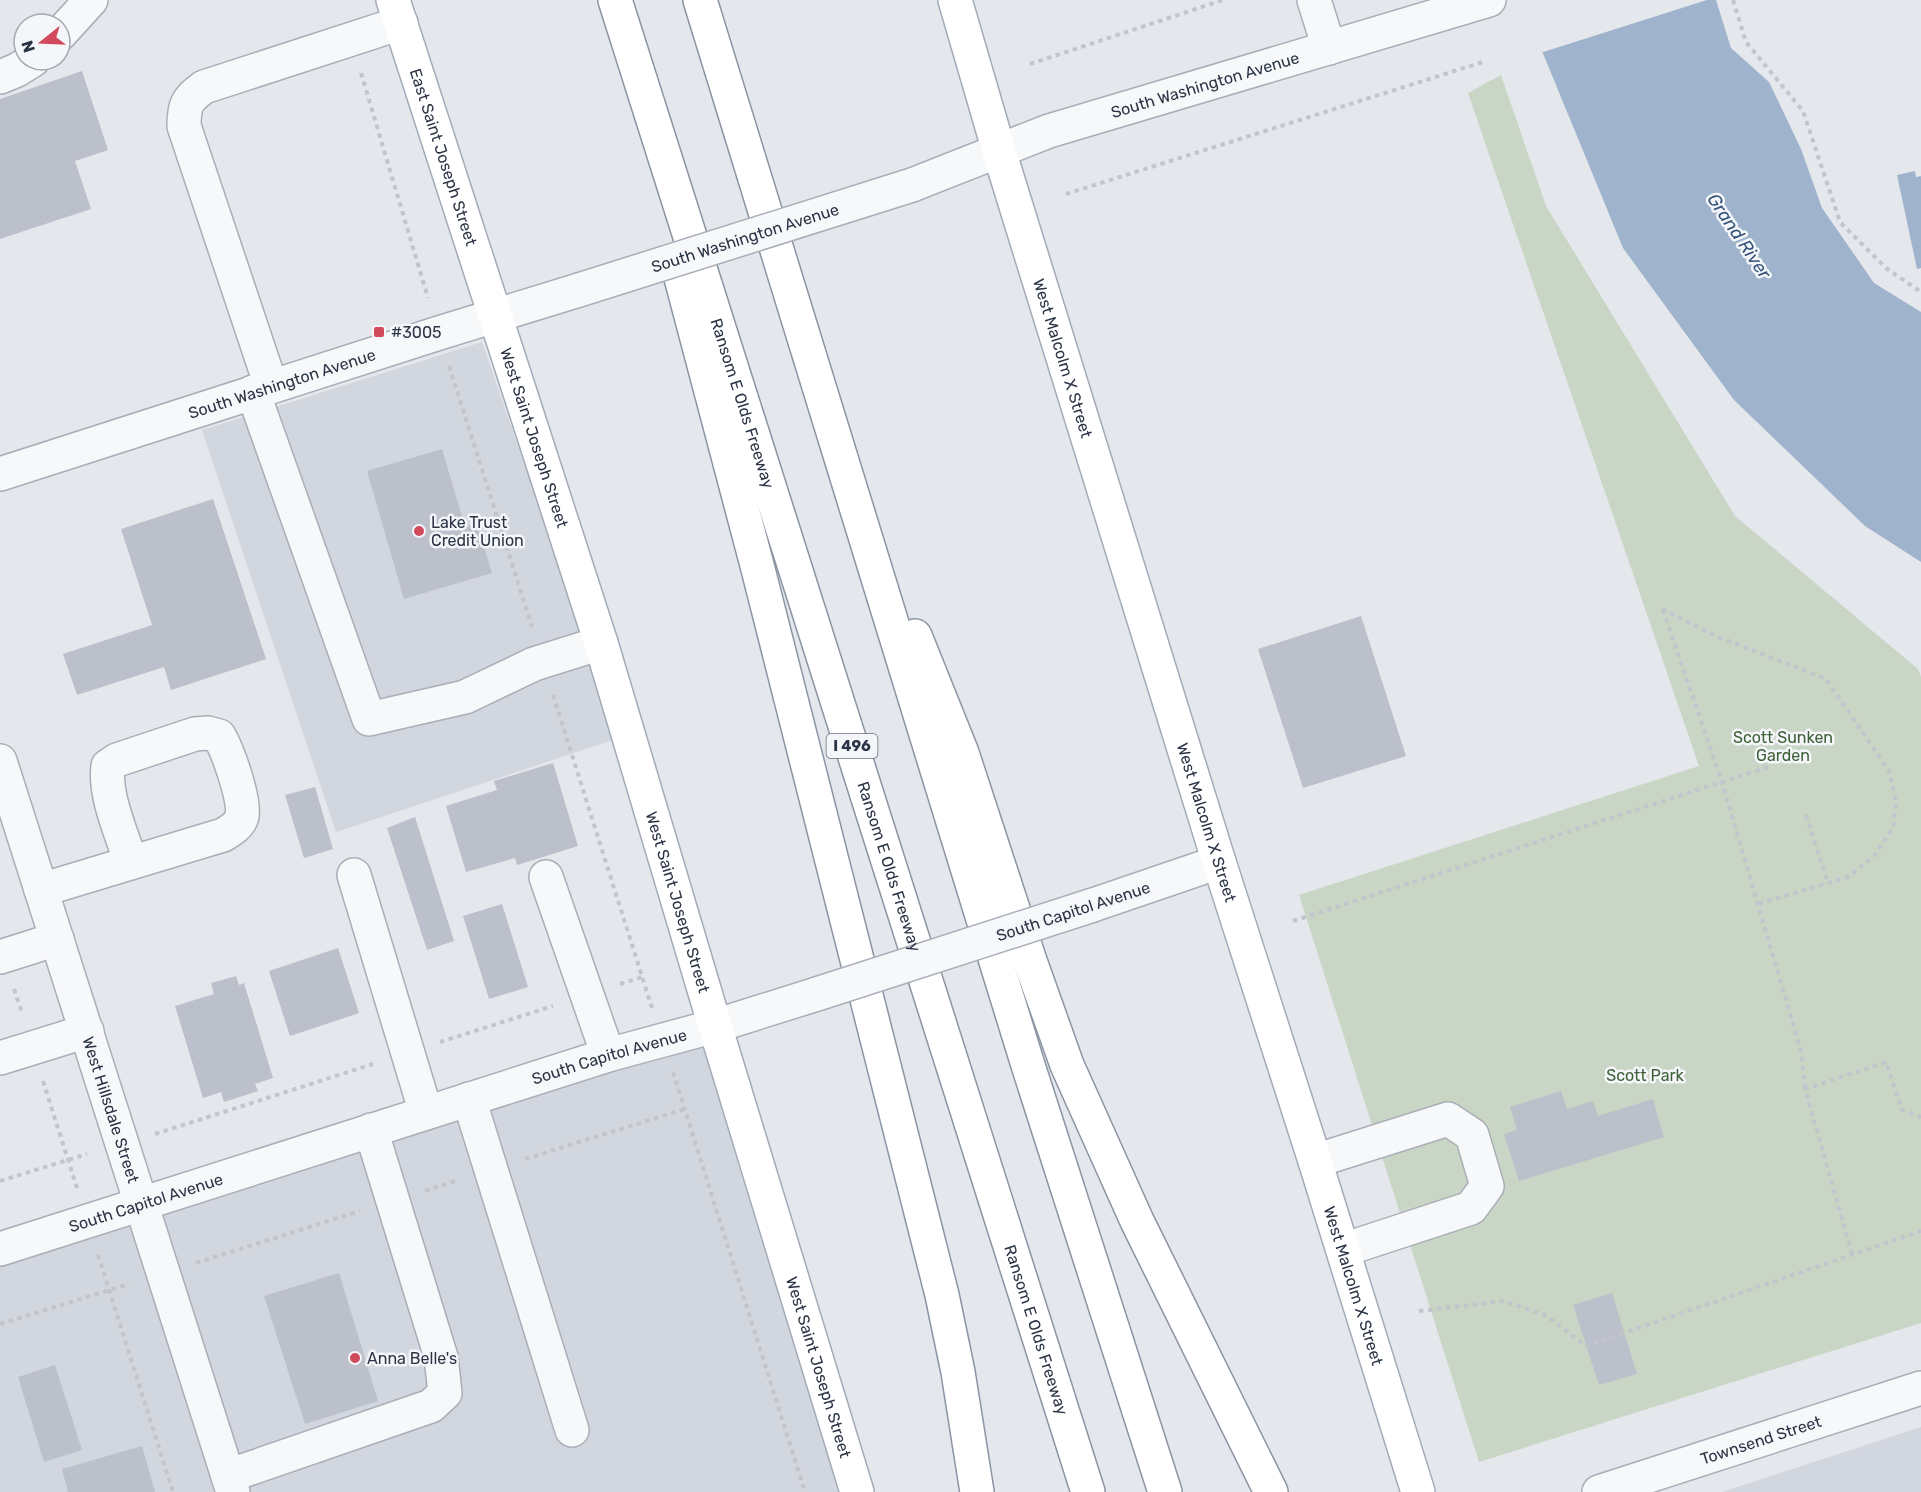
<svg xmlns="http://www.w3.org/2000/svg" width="1921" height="1492" font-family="Rubik,sans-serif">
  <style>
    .built { fill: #d2d6de }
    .green { fill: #c9d6c5 }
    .water { fill: #9fb4cc }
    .pier { fill: #e4e7ec }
    .building { fill: #bbc0ca }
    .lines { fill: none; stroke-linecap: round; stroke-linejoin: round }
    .minor-casing { stroke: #a9aeb7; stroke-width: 36 }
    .major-casing { stroke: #a3abb8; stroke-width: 36 }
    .highway-casing { stroke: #8b94a3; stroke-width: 36 }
    .path { stroke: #c2c5cb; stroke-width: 4; stroke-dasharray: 4.5 4.5; stroke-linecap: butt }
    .minor { stroke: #f7f8fa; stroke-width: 33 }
    .major { stroke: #fff; stroke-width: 33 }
    .highway { stroke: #fff; stroke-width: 33 }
    .minor-bridge-casing { stroke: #a9aeb7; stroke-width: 36; stroke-linecap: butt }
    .minor-bridge { stroke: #f7f8fa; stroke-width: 33 }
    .poi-dot { fill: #d1495b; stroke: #f4f6f9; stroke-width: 2 }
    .labels { text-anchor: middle; stroke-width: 5; stroke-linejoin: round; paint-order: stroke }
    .shield { fill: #f4f6f9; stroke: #676e7b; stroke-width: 1.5 }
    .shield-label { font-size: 15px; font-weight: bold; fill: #2b3445 }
    .street-label { font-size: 16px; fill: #2b3445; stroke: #f4f6f9 }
    .poi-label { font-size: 16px; fill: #2b3445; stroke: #f4f6f9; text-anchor: start }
    .park-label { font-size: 16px; fill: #3f6138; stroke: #f4f6f9 }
    .water-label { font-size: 18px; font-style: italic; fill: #34527a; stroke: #f4f6f9 }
  </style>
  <rect width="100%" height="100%" fill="#e4e7ec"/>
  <!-- built -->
  <g class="built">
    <path d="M482 342 619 738 336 832 202 430Z"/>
    <path d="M715 1026 861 1492H0V1253Z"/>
    <path d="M1921 1427V1492H1722Z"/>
  </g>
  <!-- green -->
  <path class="green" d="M1501 75 1546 206 1735 516 1918 669 1921 677V1323L1479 1462 1299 895 1699 766 1468 93Z"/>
  <!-- water -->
  <g class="water">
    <path d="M1521 0H1716L1731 48 1769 82 1801 149 1822 208 1874 283 1921 312V562L1865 526 1734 400 1623 248Z"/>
    <path d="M1915 171 1916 177 1921 176V268L1917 269 1897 175Z"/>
  </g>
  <!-- pier -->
  <path class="pier" d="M1518 0H1707L1540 53Z"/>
  <!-- building -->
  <g class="building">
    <path d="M82 71 108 150 75 161 91 209 0 239V99Z"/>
    <path d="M442 449 465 527 477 523 492 573 404 599 367 471Z"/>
    <path d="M213 499 266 659 171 690 164 667 77 695 63 654 152 625 121 529Z"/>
    <path d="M1361 616 1406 756 1303 788 1258 649Z"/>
    <path d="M553 763 578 846 517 865 515 858 466 872 446 806 497 790 494 781Z"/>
    <path d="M315 787 333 849 304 858 285 795Z"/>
    <path d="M415 817 454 941 427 950 387 828Z"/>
    <path d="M502 904 528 987 489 999 463 916Z"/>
    <path d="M338 948 359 1013 290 1036 269 971Z"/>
    <path d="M236 976 239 985 244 983 273 1078 255 1084 258 1091 224 1102 221 1092 203 1098 175 1006 214 994 211 983Z"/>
    <path d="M1561 1091 1567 1109 1593 1101 1598 1116 1653 1099 1664 1137 1519 1181 1504 1134 1517 1130 1510 1107Z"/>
    <path d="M339 1273 378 1401 305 1424 264 1296Z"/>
    <path d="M1612 1293 1637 1374 1599 1385 1573 1305Z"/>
    <path d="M55 1365 82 1450 44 1462 18 1377Z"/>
    <path d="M142 1446 155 1492H68L62 1469Z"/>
  </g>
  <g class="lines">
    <defs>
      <g id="minor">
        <path d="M1314 0 1329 48"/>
        <path d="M60 34 91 0"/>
        <path d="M0 77 17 70 33 60"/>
        <path id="s1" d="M912 185 1049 131 1489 0"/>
        <path d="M271 386 184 126C184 105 187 99 204 87L401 23"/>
        <path d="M253 392 369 719 465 697 534 664 601 643"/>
        <path id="s2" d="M0 474 439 333 579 290"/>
        <path id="s3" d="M0 761 233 1492"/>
        <path d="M354 875 426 1113"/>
        <path d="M546 877 608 1055"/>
        <path d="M41 890 223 835C230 831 240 825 242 816 245 799 228 751 219 736L208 733 195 734 117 760 108 766C104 796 122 834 131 863"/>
        <path d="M1093 905 1219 862"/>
        <path d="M0 957 57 939"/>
        <path d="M0 1058 87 1031"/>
        <path d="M469 1099 572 1430"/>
        <path d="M1315 1161 1448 1119 1472 1135 1487 1186 1471 1208 1343 1250"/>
        <path id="s4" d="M0 1249 608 1055 715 1026 817 994"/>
        <path d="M228 1476 431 1406 445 1393 441 1357 371 1130"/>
        <path id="s5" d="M1599 1492 1921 1388"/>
      </g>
      <g id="major">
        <path id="s6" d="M393 0 601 643 715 1026 857 1492"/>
        <path id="s7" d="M955 0 999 151 1219 862 1315 1161 1418 1492"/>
      </g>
      <g id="highway">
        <path id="s8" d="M615 0 1088 1492"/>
        <path d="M700 0 1027 1062 1165 1492"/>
        <path d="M681 278 758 569 942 1295 958 1372 977 1492"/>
        <path d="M915 636 962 753 1029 958 1067 1065 1137 1221 1271 1492"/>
      </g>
    </defs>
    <!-- minor casing -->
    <use href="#minor" class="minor-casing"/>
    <!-- major casing -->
    <use href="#major" class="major-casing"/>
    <!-- highway casing -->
    <use href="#highway" class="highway-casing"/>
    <!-- path -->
    <g class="path">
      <path d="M1733 0 1746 42 1803 111 1840 222 1886 268 1921 292"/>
      <path d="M1030 64 1223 0"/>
      <path d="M361 73 428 298"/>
      <path d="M1066 194 1486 61"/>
      <path d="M449 366 532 627"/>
      <path d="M1662 609 1716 636 1826 679 1889 771 1896 801 1893 828 1874 856 1848 877 1758 904"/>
      <path d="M1663 610 1722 782 1801 1051 1805 1089"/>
      <path d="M553 695 652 1008"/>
      <path d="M1806 815 1828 883"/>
      <path d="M1293 921 1768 767"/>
      <path d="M620 984 642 977"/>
      <path d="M14 989 22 1013"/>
      <path d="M440 1042 553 1006"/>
      <path d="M673 1072 805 1492"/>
      <path d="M43 1081 77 1188"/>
      <path d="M155 1134 373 1064"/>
      <path d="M525 1159 685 1109"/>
      <path d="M0 1181 87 1154"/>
      <path d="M425 1191 458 1180"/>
      <path d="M1852 1254 1805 1089 1886 1062 1902 1110 1921 1117"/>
      <path d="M98 1255 173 1492"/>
      <path d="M196 1263 360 1211"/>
      <path d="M1419 1311 1504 1301 1547 1316 1586 1346 1921 1231"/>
      <path d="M0 1324 129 1284"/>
    </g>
    <!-- minor -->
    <use href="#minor" class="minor"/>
    <!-- major -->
    <use href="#major" class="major"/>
    <!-- highway -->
    <use href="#highway" class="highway"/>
    <defs>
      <g id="minor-bridge">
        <path id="s9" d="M579 290 912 185"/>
        <path d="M817 994 1093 905"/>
      </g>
    </defs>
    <!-- minor-bridge casing -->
    <use href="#minor-bridge" class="minor-bridge-casing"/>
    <!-- minor-bridge -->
    <use href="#minor-bridge" class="minor-bridge"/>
  </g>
  <!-- markers -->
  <g class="poi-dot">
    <rect x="373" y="326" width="12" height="12" rx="3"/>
    <circle cx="419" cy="531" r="6"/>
    <circle cx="355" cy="1358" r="6"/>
  </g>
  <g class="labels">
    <!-- shield labels -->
    <rect class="shield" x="826.5" y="734" width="51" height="24" rx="4.5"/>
    <g class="shield-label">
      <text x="852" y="751">I 496</text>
    </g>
    <!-- street labels -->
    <g class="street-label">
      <text dy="6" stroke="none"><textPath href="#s1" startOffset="310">South Washington Avenue</textPath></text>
      <text dy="6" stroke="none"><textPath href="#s6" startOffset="165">East Saint Joseph Street</textPath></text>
      <text dy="6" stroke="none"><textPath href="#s9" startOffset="174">South Washington Avenue</textPath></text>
      <text dy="6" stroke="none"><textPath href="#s7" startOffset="374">West Malcolm X Street</textPath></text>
      <text dy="6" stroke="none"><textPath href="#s2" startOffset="296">South Washington Avenue</textPath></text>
      <text dy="6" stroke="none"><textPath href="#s8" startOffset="423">Ransom E Olds Freeway</textPath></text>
      <text dy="6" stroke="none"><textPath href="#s6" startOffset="460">West Saint Joseph Street</textPath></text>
      <text dy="6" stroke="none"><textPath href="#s7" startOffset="860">West Malcolm X Street</textPath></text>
      <text dy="6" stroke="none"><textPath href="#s8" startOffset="909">Ransom E Olds Freeway</textPath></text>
      <text dy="6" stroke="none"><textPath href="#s6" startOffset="946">West Saint Joseph Street</textPath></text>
      <text transform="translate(1073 911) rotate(-18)" y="6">South Capitol Avenue</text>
      <text dy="6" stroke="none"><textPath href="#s4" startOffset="639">South Capitol Avenue</textPath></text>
      <text dy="6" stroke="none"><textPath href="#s3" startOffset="366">West Hillsdale Street</textPath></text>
      <text dy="6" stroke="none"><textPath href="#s4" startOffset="153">South Capitol Avenue</textPath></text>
      <text dy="6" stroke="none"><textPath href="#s7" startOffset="1346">West Malcolm X Street</textPath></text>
      <text dy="6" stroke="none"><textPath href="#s8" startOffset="1395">Ransom E Olds Freeway</textPath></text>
      <text dy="6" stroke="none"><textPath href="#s6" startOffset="1432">West Saint Joseph Street</textPath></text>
      <text dy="6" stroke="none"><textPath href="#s5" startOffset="170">Townsend Street</textPath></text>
    </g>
    <!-- poi labels -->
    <g class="poi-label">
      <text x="391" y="338">#3005</text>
      <text x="431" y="528">Lake Trust<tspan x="431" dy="18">Credit Union</tspan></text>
      <text x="367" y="1364">Anna Belle's</text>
    </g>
    <!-- park labels -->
    <g class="park-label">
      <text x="1783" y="743">Scott Sunken<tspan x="1783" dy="18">Garden</tspan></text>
      <text x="1645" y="1081">Scott Park</text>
    </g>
    <!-- water labels -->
    <g class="water-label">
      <text transform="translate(1739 236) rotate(56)" y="6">Grand River</text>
    </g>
  </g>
  <!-- north arrow -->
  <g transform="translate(42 42) rotate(252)"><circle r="28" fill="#f4f6f9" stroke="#a4a8b1" stroke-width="1.5"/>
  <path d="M0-4.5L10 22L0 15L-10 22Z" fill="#d1495b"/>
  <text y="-9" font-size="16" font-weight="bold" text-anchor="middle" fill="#2b3445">N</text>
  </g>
</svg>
